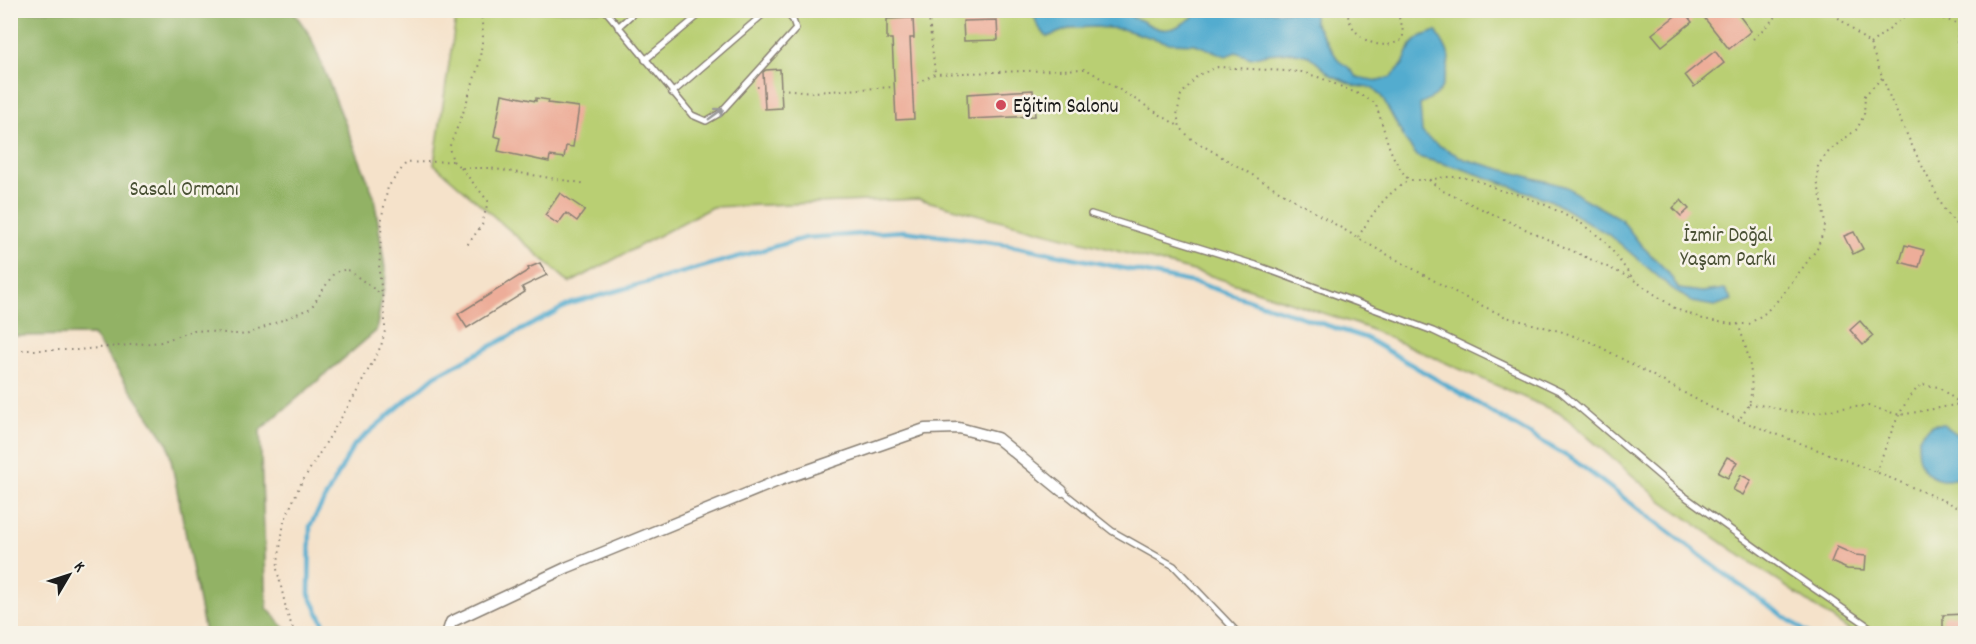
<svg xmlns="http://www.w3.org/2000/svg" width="1976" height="644" font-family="Dekko,sans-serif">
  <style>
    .green { fill: #b9cf73; stroke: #6a7648; stroke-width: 1.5 }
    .forest { fill: #92b265; stroke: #576740; stroke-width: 1.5 }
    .water { fill: #52accf; stroke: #376476; stroke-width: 1.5 }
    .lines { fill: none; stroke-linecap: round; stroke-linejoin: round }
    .stream { stroke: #52accf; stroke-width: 4.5 }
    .building { fill: #edad99 }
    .lane-casing { stroke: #887f73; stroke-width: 8 }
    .street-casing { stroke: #887f73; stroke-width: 13 }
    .path { stroke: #887f73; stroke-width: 2; stroke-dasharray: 1.5 4.5; stroke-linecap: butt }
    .lane { stroke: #fff; stroke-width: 5 }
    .street { stroke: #fff; stroke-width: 10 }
    .oneway { stroke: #999 }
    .poi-dot { fill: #d1495b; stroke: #f7f3e8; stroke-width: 2 }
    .labels { text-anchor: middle; stroke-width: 5; stroke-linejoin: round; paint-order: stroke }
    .poi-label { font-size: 21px; fill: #1c1c1c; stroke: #f7f3e8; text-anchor: start }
    .park-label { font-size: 21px; fill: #4b5236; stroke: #f7f3e8 }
  </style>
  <rect width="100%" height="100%" fill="#f7f3e8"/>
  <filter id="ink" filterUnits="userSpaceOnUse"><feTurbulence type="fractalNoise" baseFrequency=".0167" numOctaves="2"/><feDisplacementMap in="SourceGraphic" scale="12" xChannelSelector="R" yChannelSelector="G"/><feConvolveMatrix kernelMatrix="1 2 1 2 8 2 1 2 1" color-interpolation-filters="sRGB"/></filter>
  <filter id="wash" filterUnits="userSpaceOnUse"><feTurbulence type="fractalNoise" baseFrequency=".008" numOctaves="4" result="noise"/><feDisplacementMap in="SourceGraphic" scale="24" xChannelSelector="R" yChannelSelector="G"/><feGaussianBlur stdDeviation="1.35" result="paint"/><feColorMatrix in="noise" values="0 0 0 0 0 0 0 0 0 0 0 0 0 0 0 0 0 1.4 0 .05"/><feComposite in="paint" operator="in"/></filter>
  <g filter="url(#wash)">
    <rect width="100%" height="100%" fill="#f5e2ca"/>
    <!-- green -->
    <path class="green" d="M457 11H1965V633H1853L1662 501 1561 414 1365 327 1205 274 919 199 712 207 570 283 434 164Z"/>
    <!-- forest -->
    <path class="forest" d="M10 11H293L310 35 374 196 386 275 376 331 260 430 267 608 289 633H205L168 444 93 335 11 336Z"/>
    <!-- water -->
    <g class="water">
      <path d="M1033 11H1128L1133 18C1142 19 1146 24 1154 27 1171 35 1184 22 1198 14L1200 11H1314V22L1339 61 1348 67 1357 77 1367 79 1379 81 1391 77 1403 64 1411 45 1422 36 1436 31C1449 53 1453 54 1444 79 1443 84 1440 92 1436 95 1430 100 1426 99 1420 105L1422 132 1431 141 1464 159 1567 187 1583 198 1621 219 1641 245 1668 272 1679 289 1702 292 1725 289 1732 300 1714 306 1692 302 1670 287 1611 236 1552 201 1463 169 1418 157 1407 143 1381 96 1373 88 1356 86 1331 75 1309 56 1290 52 1267 54 1251 58 1236 52 1226 56 1195 44 1169 43 1122 29 1095 27 1071 28 1047 37 1037 25Z"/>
      <path d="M1934 424H1943L1965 440V480C1953 476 1953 481 1942 480 1926 478 1915 461 1918 445 1919 434 1924 429 1934 424Z"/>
    </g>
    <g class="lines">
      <!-- stream -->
      <path class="stream" d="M329 634 309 594 310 526 354 445 435 376 570 304 805 238 903 231 1016 246 1200 284 1366 338 1575 461 1738 584 1809 634"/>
    </g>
    <g id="blocks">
      <!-- building -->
      <g class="building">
        <path d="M1683 10 1692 22 1662 46 1652 34Z"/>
        <path d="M1698 10H1735L1751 31 1729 49Z"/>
        <path d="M913 18 914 38H910L914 119 896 120 892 39H887V19Z"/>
        <path d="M997 20 998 40 964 41 963 21Z"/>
        <path d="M1715 51 1724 63 1694 87 1685 75Z"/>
        <path d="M780 69 782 108 765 109 763 72 766 70Z"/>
        <path d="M1033 90 1035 116 968 119 967 94Z"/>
        <path d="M502 94 536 101V98L549 100 548 103 579 107 573 147 566 146 564 158 550 156 549 162 498 151 501 138 494 136Z"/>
        <path d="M560 193 585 210 577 221 566 213 558 224 545 215Z"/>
        <path d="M1681 200 1689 209 1681 216 1673 208Z"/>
        <path d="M1854 232 1863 249 1853 254 1844 236Z"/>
        <path d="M1905 245 1924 250 1919 267 1900 262Z"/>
        <path d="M540 263 547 275 522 287 525 292 467 328 458 314 529 270 528 268Z"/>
        <path d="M1860 321 1873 336 1863 345 1850 330Z"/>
        <path d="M1727 457 1737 462 1728 478 1718 473Z"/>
        <path d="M1741 475 1751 480 1743 495 1733 490Z"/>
        <path d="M1837 547 1855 555 1866 556 1865 570 1847 569 1831 562Z"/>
        <path d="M1965 614V633H1943V615Z"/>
      </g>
    </g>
  </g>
  <g filter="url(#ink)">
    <use href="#blocks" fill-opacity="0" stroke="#887f73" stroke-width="1.5"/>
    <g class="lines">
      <defs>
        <g id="lane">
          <path d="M605 10 692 115 706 121 720 113 796 29 793 20 784 10"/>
          <path d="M618 27 637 10"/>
          <path d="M645 60 705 10"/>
          <path d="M672 93 768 10"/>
          <path d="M1091 214 1256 265 1433 331 1561 392 1676 490 1787 570 1880 634"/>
          <path d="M1062 491 1112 531 1174 566 1239 634"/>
        </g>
        <path id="street" d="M447 634 451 622 568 567 780 480 925 429 959 428 997 438 1062 491"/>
      </defs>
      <!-- lane casing -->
      <use href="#lane" class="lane-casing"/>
      <!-- street casing -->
      <use href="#street" class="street-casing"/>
      <!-- path -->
      <g class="path">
        <path d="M928 10 935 73"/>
        <path d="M1347 10C1350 38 1379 54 1403 39 1403 28 1402 19 1393 10"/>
        <path d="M1829 10 1870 44 1891 100 1915 152 1944 209 1966 237"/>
        <path d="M1966 13C1954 38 1954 44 1966 68"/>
        <path d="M1753 39 1783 10"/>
        <path d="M1870 44 1905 16 1924 13 1960 24"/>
        <path d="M1882 78 1865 95 1864 115 1857 129 1830 150 1818 165 1817 181 1823 206 1825 227 1817 249 1779 299 1765 313 1749 324H1730L1703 319 1676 309 1634 280 1605 241 1582 224 1548 206 1520 195 1502 191 1479 181 1461 177H1445L1429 180H1409C1386 154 1387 133 1375 103L1363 96 1321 78 1302 72 1218 67 1198 75 1181 95 1177 115 1180 127 1190 138 1370 245 1462 296 1506 317 1563 332 1593 343 1710 407 1739 420 1876 472 1966 510"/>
        <path d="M912 86 935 74 1086 69 1180 127"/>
        <path d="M757 87H764"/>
        <path d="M781 89 813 92 894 87"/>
        <path d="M453 161 461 168H489L587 184"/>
        <path d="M461 168 488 201 482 225 465 248"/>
        <path d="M1429 180 1443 191 1631 278"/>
        <path d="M1358 237C1374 212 1383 196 1409 180"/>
        <path d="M1738 324C1747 348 1756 378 1749 404 1747 409 1742 415 1739 420"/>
        <path d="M10 350H77L161 342 194 330 246 335 311 308 334 273 347 269 382 295"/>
        <path d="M1749 404 1767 406 1792 412 1812 413 1842 408 1868 406 1900 415 1961 404 1966 407"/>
        <path d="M1876 472C1888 443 1898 404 1922 384L1938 387 1960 403"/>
        <path d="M295 634 287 613 277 569 284 522 299 487 355 395 381 346 385 331V317L379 271 382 216 388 187 406 163 453 161 449 148 463 113 479 64 483 36 481 10"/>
      </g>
      <!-- lane -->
      <use href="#lane" class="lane"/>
      <!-- street -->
      <use href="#street" class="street"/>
    </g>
    <!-- one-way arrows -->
    <defs><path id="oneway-shaft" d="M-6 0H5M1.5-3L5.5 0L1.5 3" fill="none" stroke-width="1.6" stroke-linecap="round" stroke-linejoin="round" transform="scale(1.5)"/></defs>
    <use class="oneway" href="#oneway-shaft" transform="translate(716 114) rotate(-36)"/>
  </g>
  <!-- markers -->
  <circle class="poi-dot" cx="1001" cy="105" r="6"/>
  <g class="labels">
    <!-- poi labels -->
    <g class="poi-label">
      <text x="1013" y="112">Eğitim Salonu</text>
    </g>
    <!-- park labels -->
    <g class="park-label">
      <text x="184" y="195">Sasalı Ormanı</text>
      <text x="1728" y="241">İzmir Doğal<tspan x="1728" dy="24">Yaşam Parkı</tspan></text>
    </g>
  </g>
  <!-- margin -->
  <rect width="1976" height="644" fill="none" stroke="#f7f3e8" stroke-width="36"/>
  <!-- north arrow -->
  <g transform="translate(69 575) rotate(51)" stroke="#f7f3e8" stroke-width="4.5" paint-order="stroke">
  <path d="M0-4.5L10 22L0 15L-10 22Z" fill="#1c1c1c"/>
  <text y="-9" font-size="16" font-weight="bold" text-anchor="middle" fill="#1c1c1c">K</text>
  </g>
</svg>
